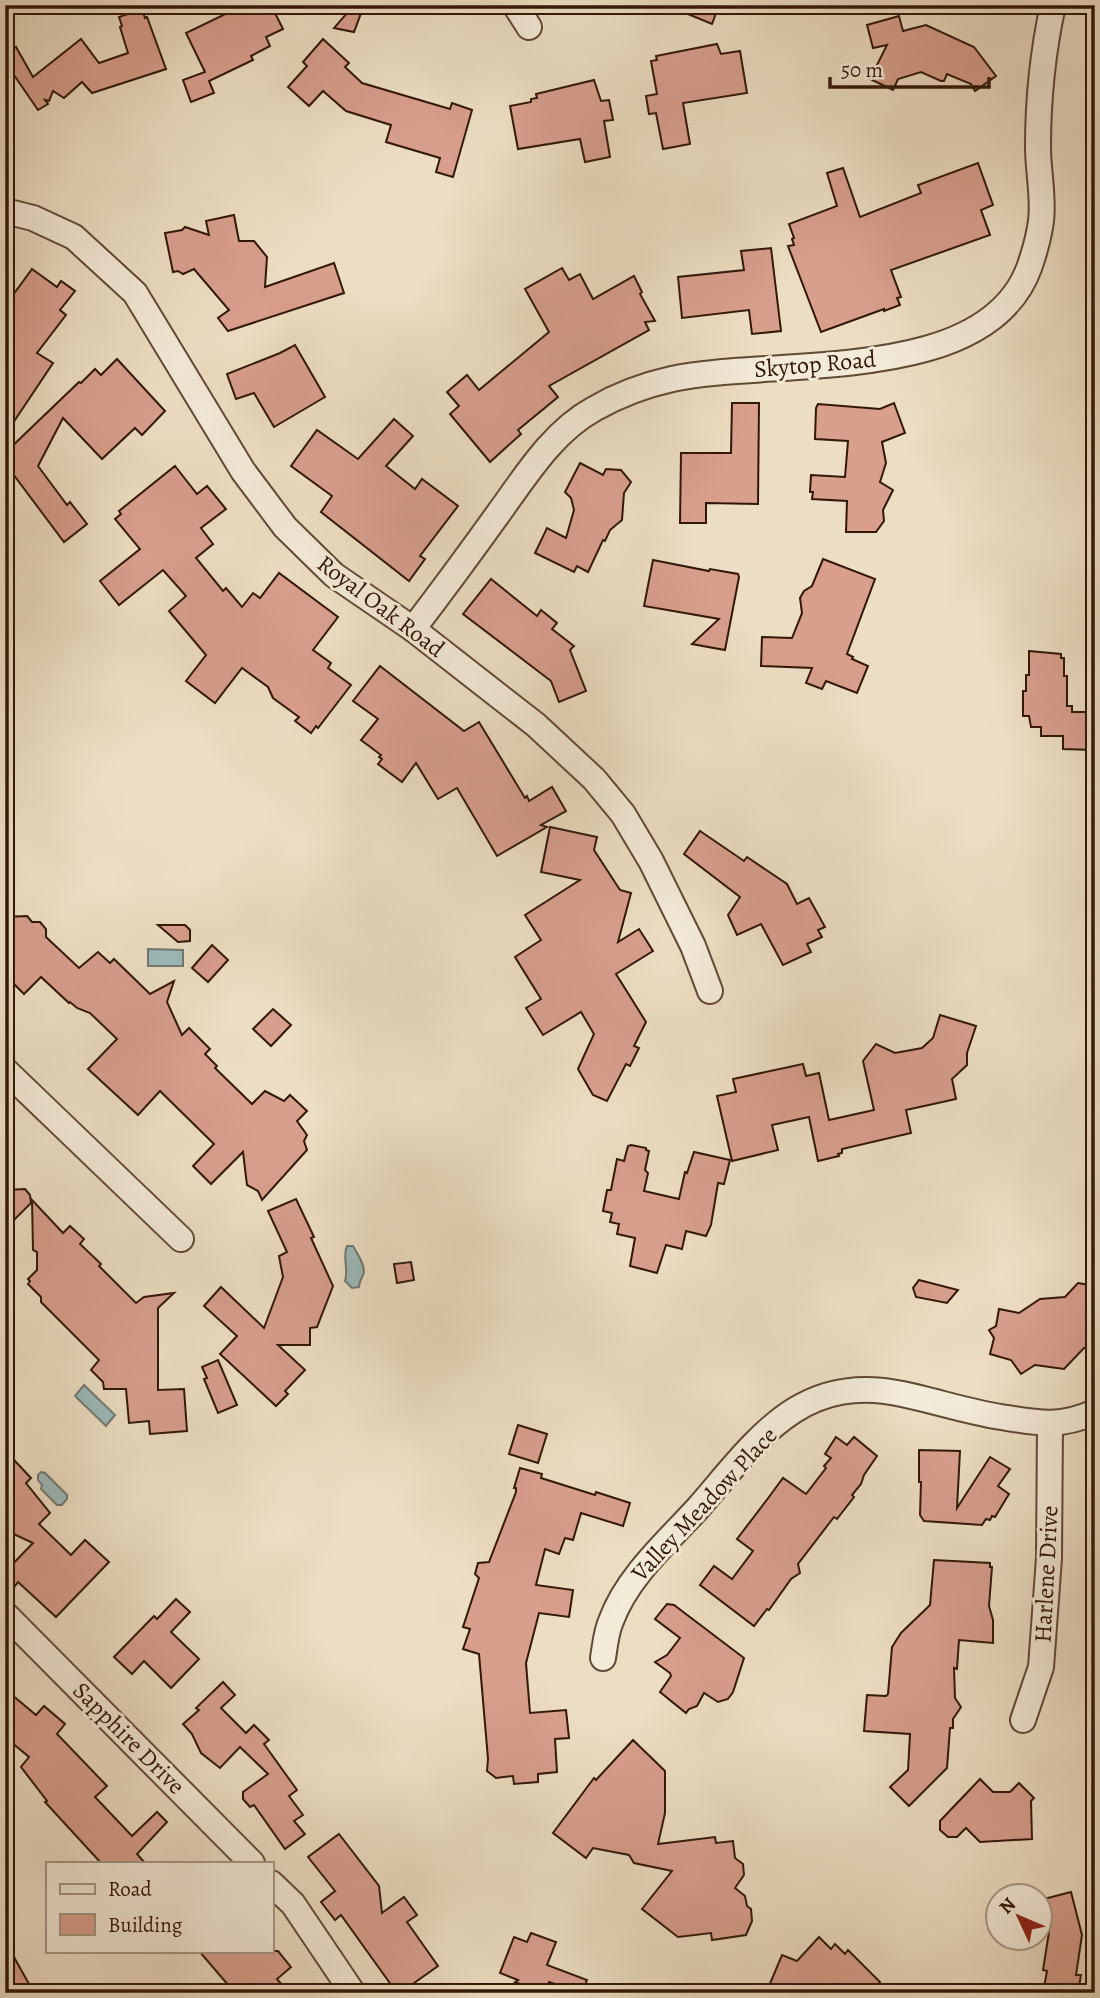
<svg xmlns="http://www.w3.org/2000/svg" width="1100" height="1998" font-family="Alegreya,serif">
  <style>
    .water { fill: #9bbbbb; stroke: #717973; stroke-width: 2 }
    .building { fill: #d89f8d; stroke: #321707; stroke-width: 2 }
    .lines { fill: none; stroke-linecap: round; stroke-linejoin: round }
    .minor-casing { stroke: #604936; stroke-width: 28 }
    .minor { stroke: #f3ead8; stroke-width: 24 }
    .labels { text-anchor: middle; stroke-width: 6; stroke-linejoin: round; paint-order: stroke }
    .street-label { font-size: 24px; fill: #321707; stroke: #f3ead8 }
  </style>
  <rect width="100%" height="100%" fill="#ecdec3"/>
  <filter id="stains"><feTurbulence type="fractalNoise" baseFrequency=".00286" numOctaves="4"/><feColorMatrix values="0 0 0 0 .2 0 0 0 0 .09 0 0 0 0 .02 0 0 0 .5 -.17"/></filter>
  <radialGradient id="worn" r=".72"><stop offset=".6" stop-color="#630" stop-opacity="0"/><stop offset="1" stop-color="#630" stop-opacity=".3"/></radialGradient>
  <!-- water -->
  <g class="water">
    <path d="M148 949 183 950V966H148Z"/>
    <path d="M347 1246H353C357 1253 367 1268 363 1275 361 1279 359 1283 359 1287L352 1288 345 1281C349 1269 342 1257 347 1246Z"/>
    <path d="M84 1385 115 1415 106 1426 75 1396Z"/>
    <path d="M41 1472 45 1473 67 1495V1499L62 1505H57L41 1489 42 1485 38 1480V1475Z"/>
  </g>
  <!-- building -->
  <g class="building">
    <path d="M244 5H271L283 29 266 37 270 46 251 56 253 60 209 81 214 93 191 102 183 80 205 72 186 33Z"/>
    <path d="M354 5H364L354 32 334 28Z"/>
    <path d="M666 5H719L712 24Z"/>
    <path d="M142 9 145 18 147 17 166 69 92 93 82 82 64 98 53 91 49 101 45 100 48 104 38 110 5 62V54L16 47 33 77 81 39 99 63 128 53 120 27 122 26 119 17Z"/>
    <path d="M899 16 903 31 926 25 974 47 996 76 975 91 971 84 947 74 944 81H941L921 72 898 79 893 90 870 79 887 45 873 48 867 25Z"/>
    <path d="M323 39 349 63 345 67 362 83 450 109 452 103 472 110 453 177 436 172 440 158 386 142 391 125 346 111 323 91 309 106 288 87 307 66 303 62Z"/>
    <path d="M717 44 721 54 740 51 747 93 683 103 690 144 663 149 656 113 649 114 646 96 657 94 651 61 657 60 656 56Z"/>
    <path d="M594 80 601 101 609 100 613 120 604 121 610 157 585 162 580 139 518 149 510 106 531 102V99L537 98 536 94Z"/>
    <path d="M978 163 993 205 981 210 990 235 891 270 901 297 897 298 900 305 884 311V309L821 332 788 246 794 245 792 239 794 238 789 224 837 206 827 173 843 168 860 217 921 193 918 185Z"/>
    <path d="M234 215 239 241H254L267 257 265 287 334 263 344 293 228 331 218 318 229 310 194 269 183 274 178 271 173 272 165 233 182 230 185 227 209 235 206 221Z"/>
    <path d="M771 248 781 331 752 334 749 310 682 318 678 277 744 270 741 251Z"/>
    <path d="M562 268 569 280 580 274 593 299 634 276 642 292 640 294 655 321 645 322 649 330 549 386 558 397 518 430 521 434 490 462 450 414 459 406 447 392 467 375 479 390 549 332 525 289Z"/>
    <path d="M32 269 57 287 61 281 75 291 60 310 66 315 37 353 53 363 5 435V306Z"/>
    <path d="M295 345 325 397 274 427 254 393 236 399 227 374 280 353Z"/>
    <path d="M117 359 165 411 142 435 135 428 102 459 63 418 38 466 67 505 70 502 87 524 64 542 13 474 5 470V453L79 382 81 383 95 369 101 375Z"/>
    <path d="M732 403H759L758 504 706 503V523H680L681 453H731Z"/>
    <path d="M894 403 905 433 882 442 886 463 880 482 893 490 883 510 884 521 876 532H846L847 501 812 499 813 492H810L811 475 845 477 848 441 815 439 816 408 818 404 880 409Z"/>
    <path d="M394 419 413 436 386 466 415 489 422 479 458 506 420 556 425 559 409 581 321 512 332 496 291 466 317 430 358 459Z"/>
    <path d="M580 463 603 475 606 469 621 470 631 482 624 493 622 520 610 530 605 541 603 540 588 572 577 566 574 572 535 553 547 528 566 538 574 510 571 498 565 492Z"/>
    <path d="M175 466 197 494 207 486 226 509 201 528 213 544 196 558 223 591 226 588 242 607 253 593 260 598 279 573 338 617 313 650 331 663 328 668 351 685 318 728 316 726 311 733 295 721 299 717 273 698 268 687 242 668 215 703 186 681 206 655 169 611 186 596 163 570 119 605 100 581 140 549 115 519 121 514 119 511Z"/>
    <path d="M823 559 875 579 847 654 853 657 852 659 868 666 857 693 826 681 822 689 806 683 812 668 761 666 762 637 792 638 802 613 800 598 804 591 812 586Z"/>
    <path d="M653 560 709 571 710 569 738 574 739 577 725 650 692 644 719 619 644 606Z"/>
    <path d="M491 579 537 616 541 610 557 623 552 629 574 646 570 650 586 691 559 702 551 681 463 614Z"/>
    <path d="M1029 651 1061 654V658H1064V676H1067V706H1072V712H1093V750L1063 749V736H1041V727H1031L1029 716H1023V691H1026V675H1029Z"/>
    <path d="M380 666 464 731 479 722 525 798 527 796 529 801 552 787 566 811 541 825 547 827 497 856 457 788 438 799 416 763 402 782 378 764 382 759 379 757 381 755 361 740 378 719 353 701Z"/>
    <path d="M550 827 597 837 594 850 620 890 631 893 618 942 639 929 653 951 616 974 646 1022 634 1046 639 1048 630 1066 626 1064 607 1101 593 1095 578 1069 594 1034 581 1012 543 1035 526 1008 541 999 515 957 541 940 525 915 580 880 541 872Z"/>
    <path d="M700 831 744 861 747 857 787 884 797 904 809 898 825 927 818 930 822 937 807 944 811 952 783 965 761 924 737 935 728 915 740 897 684 854Z"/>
    <path d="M27 916 32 922H40L46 929V937L79 968 98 952 110 963 114 959 150 994 174 981 167 1002 182 1035 189 1028 210 1049 205 1054 217 1066 215 1068 252 1104 265 1091 284 1101 290 1095 307 1111 297 1121 307 1135 304 1141 307 1150 262 1200 258 1191 247 1185 243 1152 211 1184 193 1166 214 1144 160 1091 138 1115 88 1069 117 1039 90 1013 77 1008 70 1002 69 1003 41 977 24 994 5 975V917Z"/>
    <path d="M158 925H185L190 930V941L178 942Z"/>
    <path d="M212 945 228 960 208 982 192 968Z"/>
    <path d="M273 1009 291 1025 271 1046 253 1029Z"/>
    <path d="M940 1015 976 1026 967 1053V1065L952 1079 956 1099 906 1110 911 1133 842 1149V1153L838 1154 839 1156 818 1161 809 1117 772 1125 778 1150 732 1161 717 1096 736 1092 733 1079 803 1064 806 1076 819 1073 829 1120 874 1110 863 1061 876 1044 895 1053 922 1048 933 1038Z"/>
    <path d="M631 1145 646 1148V1150L649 1151 645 1170 648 1173 644 1191 679 1199 685 1172 687 1173 694 1152 730 1160 724 1184 718 1183 711 1225 706 1236 686 1231 682 1249 666 1245 657 1273 630 1266 635 1238 617 1234 619 1224 610 1222 612 1213 603 1211 607 1190H611L617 1159 624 1161 628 1146Z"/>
    <path d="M25 1189 30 1195 31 1203 5 1229V1190Z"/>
    <path d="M296 1199 314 1237 311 1238 333 1286 317 1327 310 1328V1345H278L305 1370 285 1391 288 1394 276 1406 220 1354 237 1336 204 1306 221 1287 264 1328 283 1277 279 1256 287 1252 268 1211Z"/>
    <path d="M32 1200 63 1233 70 1226 84 1239 80 1244 101 1264 99 1266 136 1303 144 1297 174 1293 158 1308V1390L184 1389 187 1431 150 1434 149 1421 129 1423 126 1389H104L103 1382 91 1370 99 1360 41 1302V1297L28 1284 30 1281 28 1279 37 1270V1252L33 1250Z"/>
    <path d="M411 1262 414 1280 397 1283 394 1264Z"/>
    <path d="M919 1280 958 1290 947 1303 916 1297 913 1288Z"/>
    <path d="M1078 1283 1095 1286 1093 1308 1095 1348H1084L1064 1369 1035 1365 1021 1374 1011 1360 990 1354 994 1338 989 1330 996 1326 999 1309 1019 1313 1040 1299 1065 1297Z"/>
    <path d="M218 1360 237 1405 218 1413 204 1379 207 1378 202 1367Z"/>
    <path d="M518 1425 547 1434 538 1463 509 1454Z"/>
    <path d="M836 1437 847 1445 854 1437 877 1456 864 1475 861 1484 852 1495 854 1497 837 1519 834 1517 798 1564 800 1573 791 1579 769 1610 767 1609 754 1626 700 1585 714 1566 732 1579 753 1551 737 1539 769 1497 783 1478 806 1494 826 1468 824 1466 831 1458 825 1454Z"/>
    <path d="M919 1450 960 1451 957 1508 990 1457 1010 1469 998 1486 1009 1494 995 1517 992 1516 990 1520 986 1519 982 1525 924 1521 920 1515 921 1482H919Z"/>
    <path d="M15 1461 31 1478 26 1483 50 1513 39 1524 71 1555 85 1540 109 1562 56 1617 18 1582 15 1586 5 1577V1572L33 1543 5 1530V1470Z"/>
    <path d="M520 1468 542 1474 541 1478 595 1495 596 1492 630 1503 623 1526 581 1513 573 1540 565 1538 559 1554 545 1549 536 1585 573 1590 569 1617 539 1613 526 1663 530 1713 566 1710 569 1738 555 1739 557 1772 538 1774V1782L514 1784 513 1776 496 1778 487 1771 488 1759 479 1654 463 1649 470 1629 463 1627 479 1578 475 1574 478 1563 489 1562 516 1492V1488H514Z"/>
    <path d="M934 1560 990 1563V1567H992L989 1606 993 1620V1643L959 1640 957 1669 954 1668 955 1698 961 1707 953 1719V1728H950L947 1768 909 1806 890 1787 908 1770 910 1734 864 1731 867 1695 886 1696 888 1694 892 1647 901 1633 930 1605Z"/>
    <path d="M176 1599 190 1612 171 1632 199 1659 171 1688 144 1661 132 1674 114 1657 154 1616 157 1619Z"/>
    <path d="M667 1604 674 1605 744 1658 733 1692 728 1699 718 1702 704 1693 697 1706 689 1709 686 1713 660 1692 671 1676 670 1673 655 1662 667 1655 680 1638 655 1619Z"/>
    <path d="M223 1682 235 1695 221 1708 246 1733 254 1725 269 1740 264 1744 297 1790 289 1796 303 1815 294 1821 305 1834 285 1849 254 1805 250 1807 243 1799V1792L268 1774 240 1747 220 1768 201 1753 192 1734 183 1724 199 1710 196 1708Z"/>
    <path d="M5 1689 36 1715 44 1706 65 1724 57 1734 107 1786 95 1797 132 1836 157 1812 167 1822 137 1854 145 1863H101L45 1802 47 1801 21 1767 29 1757 5 1737Z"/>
    <path d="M633 1740 665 1771V1813L658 1844 715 1837 716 1843 733 1841 735 1858 743 1864 744 1875 735 1888 745 1896 747 1906 751 1909 752 1921 746 1935 712 1940 711 1933 678 1937 642 1909 672 1871 634 1863 629 1855 593 1848 586 1858 553 1833 594 1778 596 1780Z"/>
    <path d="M980 1779 993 1792H1010L1019 1783 1034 1798 1031 1801 1032 1839 980 1842 966 1828 957 1837H948L940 1830V1821Z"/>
    <path d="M339 1834 379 1886 382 1913 404 1897 417 1915 407 1922 438 1966 400 1993H397L341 1915 335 1920 321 1902 335 1891 308 1857Z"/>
    <path d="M1071 1892 1082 1935 1076 1975H1081L1078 1993H1043L1047 1971 1043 1970 1049 1932 1040 1900Z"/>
    <path d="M531 1933 556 1942 547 1965 587 1980 582 1993 549 1982 545 1993H543L515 1982 518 1980 500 1973 514 1937 527 1942Z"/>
    <path d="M819 1937 831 1949 835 1944 845 1954 848 1950 880 1982 870 1993H766L782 1955 797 1961Z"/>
    <path d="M5 1941 34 1993H5Z"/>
    <path d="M199 1951H278L291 1967 277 1979 289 1993H235Z"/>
  </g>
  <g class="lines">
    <defs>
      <g id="minor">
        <path d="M515 5 529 27"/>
        <path d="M5 211 33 218 74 237 135 293 243 471 285 527 334 575 413 629 536 725 594 779 623 814 651 861 693 946 710 991"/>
        <path d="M413 629C442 591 470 553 498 514 525 477 552 432 594 409 618 395 645 385 672 379 773 357 985 387 1029 268 1034 254 1039 236 1041 221 1044 198 1038 171 1038 147 1038 101 1043 51 1053 5"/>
        <path d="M5 1070 181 1239"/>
        <path d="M5 1614 252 1863"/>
        <path d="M603 1658C605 1646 606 1632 611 1621 627 1577 667 1542 698 1508 757 1440 801 1372 902 1394 936 1401 968 1412 1001 1417 1038 1423 1059 1428 1095 1412"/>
        <path d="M1023 1720 1041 1667 1049 1558 1050 1425"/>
        <path d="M271 1883 293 1904 353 1993"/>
      </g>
    </defs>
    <!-- minor casing -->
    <use href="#minor" class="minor-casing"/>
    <!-- minor -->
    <use href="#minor" class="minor"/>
  </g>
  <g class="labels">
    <!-- street labels -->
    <g class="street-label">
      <text transform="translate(815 364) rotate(-5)" y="8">Skytop Road</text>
      <text transform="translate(381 606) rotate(37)" y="8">Royal Oak Road</text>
      <text transform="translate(704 1504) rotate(-47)" y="8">Valley Meadow Place</text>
      <text transform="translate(1046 1574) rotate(-87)" y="8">Harlene Drive</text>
      <text transform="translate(129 1738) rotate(45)" y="8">Sapphire Drive</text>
    </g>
  </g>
  <!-- margin -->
  <rect width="1100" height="1998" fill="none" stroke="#ecdec3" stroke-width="28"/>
  <rect x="7" y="7" width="1086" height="1984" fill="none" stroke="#321707" stroke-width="3.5"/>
  <rect x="14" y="14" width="1072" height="1970" fill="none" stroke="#321707" stroke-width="2"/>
  <!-- legend -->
  <rect x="46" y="1862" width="228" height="91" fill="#f3ead8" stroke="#a69684" stroke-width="2"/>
  <rect x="60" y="1884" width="35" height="10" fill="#f3ead8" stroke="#a69684" stroke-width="2"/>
  <text x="108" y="1896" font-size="21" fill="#321707">Road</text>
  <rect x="60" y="1914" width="35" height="21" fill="#d89f8d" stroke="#a69684" stroke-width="2"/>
  <text x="108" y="1932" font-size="21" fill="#321707">Building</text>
  <!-- north arrow -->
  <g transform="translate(1019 1917) rotate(314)"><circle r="33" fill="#f3ead8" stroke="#a69684" stroke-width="2"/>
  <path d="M0-5L12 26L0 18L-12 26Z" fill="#8f2418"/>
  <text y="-10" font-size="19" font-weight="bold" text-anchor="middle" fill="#321707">N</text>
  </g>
  <!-- scale -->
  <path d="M830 77v10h159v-10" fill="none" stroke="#321707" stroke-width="3.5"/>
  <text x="841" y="77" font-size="21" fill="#321707" stroke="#f3ead8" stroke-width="5" paint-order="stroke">50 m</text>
  <rect width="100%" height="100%" filter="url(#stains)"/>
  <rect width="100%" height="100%" fill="url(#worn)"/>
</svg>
